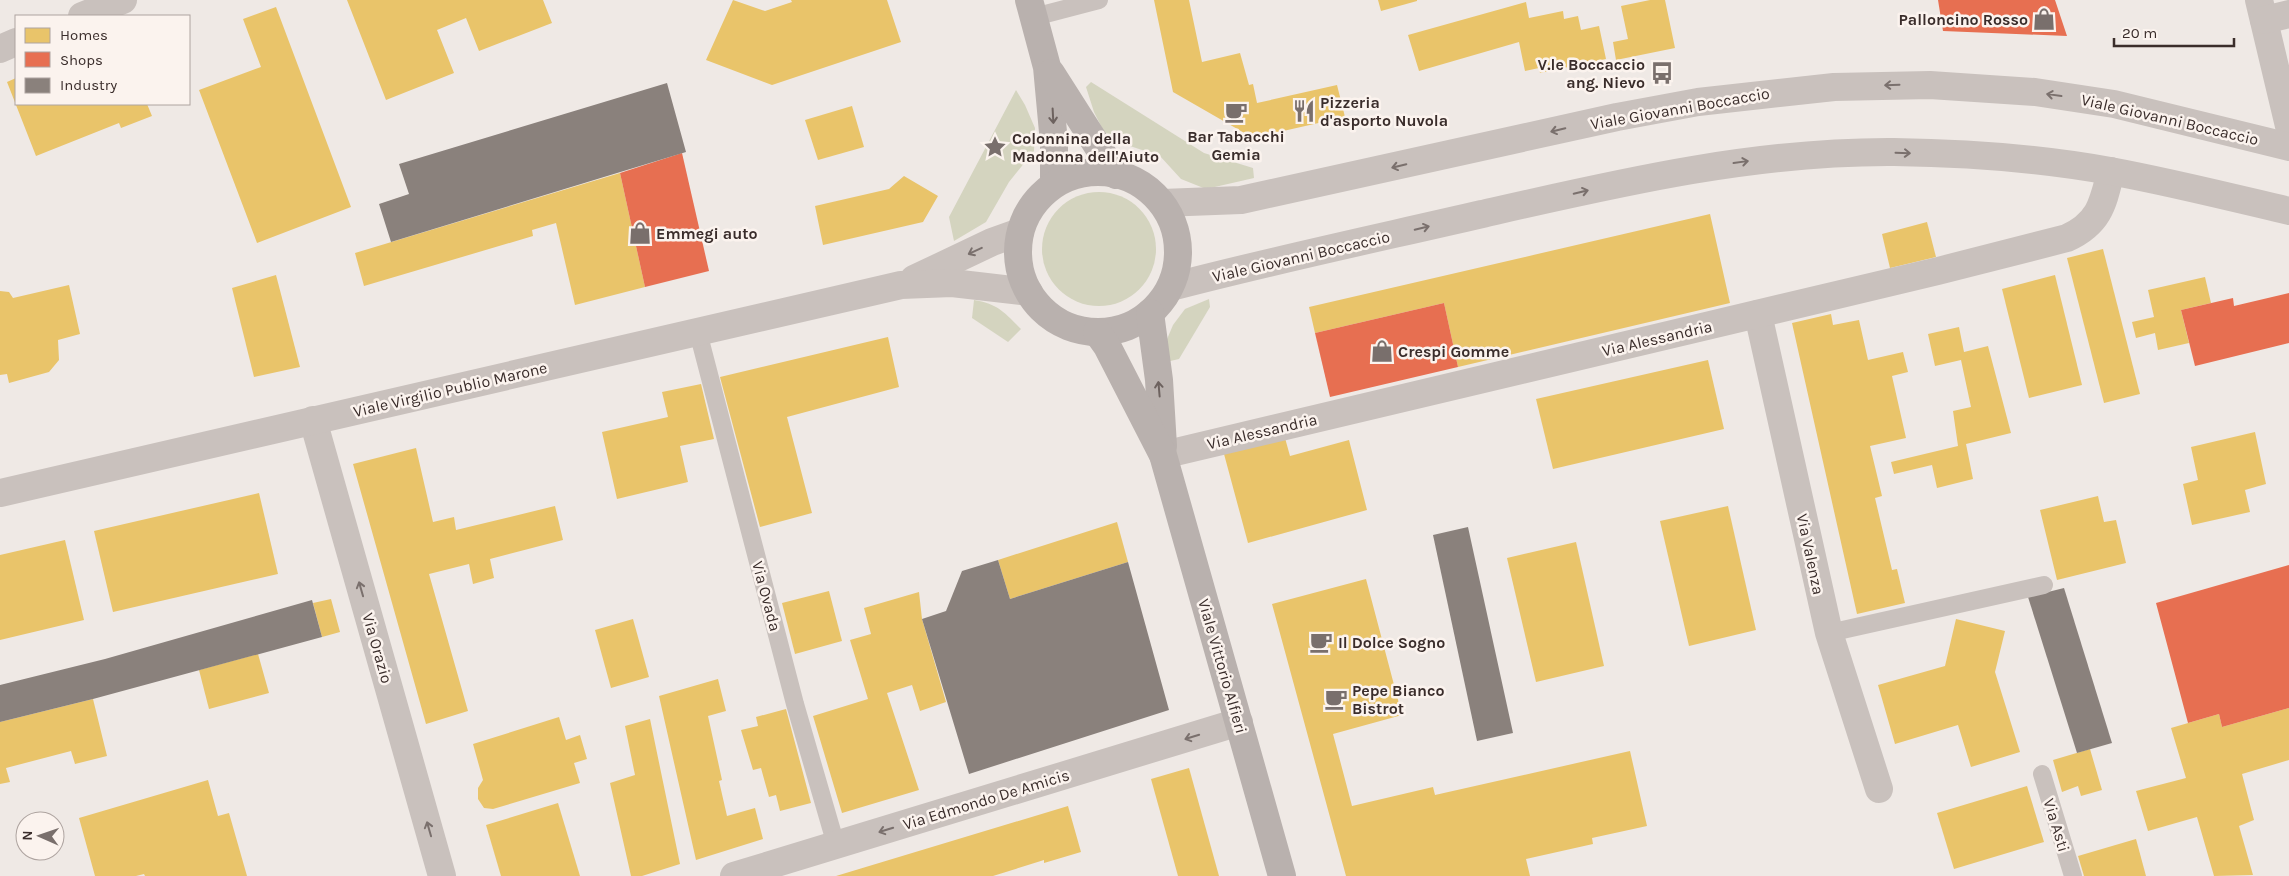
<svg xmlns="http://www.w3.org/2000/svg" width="2289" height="876" font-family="Karla,sans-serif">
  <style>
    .green { fill: #d4d4bf }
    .homes { fill: #e9c46a }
    .shops { fill: #e76f51 }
    .industry { fill: #8a817c }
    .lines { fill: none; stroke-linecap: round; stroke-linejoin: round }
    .service { stroke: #c9c1bd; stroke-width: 18 }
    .minor { stroke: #c9c1bd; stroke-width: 28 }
    .tertiary { stroke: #c9c1bd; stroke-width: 28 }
    .secondary { stroke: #b9b1ae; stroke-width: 28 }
    .oneway { stroke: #7a706d }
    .oneway2 { stroke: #6d625f }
    .labels { text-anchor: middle; stroke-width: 5; stroke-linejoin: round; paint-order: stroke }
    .poi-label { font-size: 16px; font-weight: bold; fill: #3a2d2b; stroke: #fbf3ee; text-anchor: start }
    .street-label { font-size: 16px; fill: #3a2d2b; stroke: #fbf3ee }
  </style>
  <rect width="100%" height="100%" fill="#efe9e5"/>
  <!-- green -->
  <g class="green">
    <path d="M1091 82 1204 153 1253 168 1254 178 1206 189 1181 179 1160 156 1127 145 1104 132 1094 112 1086 87Z"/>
    <path d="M1016 90 1025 105 1035 128 1034 151 1009 182 986 222 954 241 949 217Z"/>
    <circle cx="1099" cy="249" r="57"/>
    <path d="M1209 299 1210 307 1179 359 1166 362 1165 344 1173 325 1185 309Z"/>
    <path d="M974 300C998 304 1004 312 1021 329L1008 342 972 318Z"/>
  </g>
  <!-- homes -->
  <g class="homes">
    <path d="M347 0H543L552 23 479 51 466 18 437 30 454 73 386 100Z"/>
    <path d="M733 0 765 11 792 2 791 0H887L901 42 772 85 706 60Z"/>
    <path d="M1154 0H1189L1202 62 1240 53 1249 85 1253 84 1257 103 1337 85 1345 117 1253 138 1173 92Z"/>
    <path d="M1378 0H1417V1L1381 11Z"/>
    <path d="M1650 0H1665L1675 48 1616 60 1613 42 1628 39 1621 6Z"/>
    <path d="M1526 2 1529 18 1563 11 1564 19 1578 16 1581 30 1599 26 1606 59 1540 73 1539 68 1525 71 1519 42 1419 71 1408 35Z"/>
    <path d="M276 7 351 207 257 243 199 90 261 67 243 19Z"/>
    <path d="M16 78V104H147L152 116 121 128 119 123 36 156 7 82Z"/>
    <path d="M852 106 864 147 818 160 805 120Z"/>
    <path d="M620 173 645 287 575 305 556 223 532 230 533 236 364 286 355 253Z"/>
    <path d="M904 176 938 196 923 222 823 245 815 206 889 189Z"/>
    <path d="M1710 214 1730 303 1458 367 1444 303 1315 333 1309 307Z"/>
    <path d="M1927 222 1936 257 1890 268 1882 234Z"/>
    <path d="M2103 249 2140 394 2104 403 2067 258Z"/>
    <path d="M276 275 300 367 254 377 232 288Z"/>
    <path d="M2055 275 2082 385 2029 398 2002 289Z"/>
    <path d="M2205 277 2211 303 2181 310 2189 343 2158 350 2155 333 2136 338 2132 322 2154 317 2148 290Z"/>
    <path d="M69 285 80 334 58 340 59 360 49 372 9 383 7 374 0 375V291L9 292 13 298Z"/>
    <path d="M1831 314 1833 325 1859 320 1868 360 1903 352 1908 372 1892 376 1906 438 1870 446 1882 496 1875 498 1892 570 1897 569 1905 603 1857 614 1792 323Z"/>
    <path d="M1959 327 1964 352 1988 346 2011 433 1966 444 1973 479 1937 488 1932 465 1894 474 1891 462 1958 446 1953 411 1971 407 1961 360 1935 366 1928 334Z"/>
    <path d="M888 337 899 387 787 417 812 513 760 527 720 377Z"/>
    <path d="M1708 360 1724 429 1553 469 1536 399Z"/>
    <path d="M701 384 714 439 680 446 688 482 617 499 602 432 668 417 662 392Z"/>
    <path d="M2255 432 2266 484 2245 490 2250 512 2192 525 2183 484 2198 480 2191 447Z"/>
    <path d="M1285 438 1290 456 1349 440 1367 510 1248 543 1224 454Z"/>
    <path d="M416 448 433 522 454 517 456 530 555 506 563 540 490 559 494 578 473 584 469 564 429 574 468 711 426 724 353 464Z"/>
    <path d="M259 493 278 574 113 612 94 531Z"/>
    <path d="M2098 496 2104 522 2116 520 2126 563 2057 580 2040 510Z"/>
    <path d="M1728 506 1756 630 1689 646 1660 521Z"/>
    <path d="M1117 522 1128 562 1010 599 998 560Z"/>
    <path d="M65 540 84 620 0 640V555Z"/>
    <path d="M1576 542 1604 666 1536 682 1507 558Z"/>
    <path d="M1366 579 1402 715 1333 734 1352 806 1433 787 1435 795 1630 751 1647 826 1592 838 1593 844 1526 859 1530 876H1346L1272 604Z"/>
    <path d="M829 591 842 641 795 654 782 603Z"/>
    <path d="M919 592 922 619 946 702 920 711 912 685 887 693 919 790 842 813 813 716 868 699 850 640 871 634 864 608Z"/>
    <path d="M331 599 340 632 322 637 313 603Z"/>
    <path d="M633 619 649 677 611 688 595 630Z"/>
    <path d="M1956 619 2005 631 1995 672 2020 752 1971 767 1958 725 1895 744 1878 685 1945 666Z"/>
    <path d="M258 654 269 693 209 709 199 670Z"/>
    <path d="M718 679 726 711 708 716 722 780 719 781 727 816 755 808 763 839 696 860 659 696Z"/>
    <path d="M93 699 107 756 75 764 71 751 6 768 10 782 0 784V722Z"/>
    <path d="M2289 708V760L2242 774 2254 820 2239 826 2253 875 2214 876 2197 817 2148 831 2136 791 2186 778 2171 728 2219 714 2222 727Z"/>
    <path d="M786 709 811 803 780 811 776 795 769 797 761 768 753 770 741 730 758 726 756 717Z"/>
    <path d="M559 717 566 740 580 735 587 759 574 763 580 783 493 809 484 808 478 799V788L483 780 473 744Z"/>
    <path d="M650 719 680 864 642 876H631L610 783 635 775 625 726Z"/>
    <path d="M2090 749 2102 790 2081 796 2078 786 2062 792 2053 760Z"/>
    <path d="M1189 768 1219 876H1178L1151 779Z"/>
    <path d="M208 780 218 816 229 813 247 876H145L144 874 136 876H95L79 818Z"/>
    <path d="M2027 786 2044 842 1954 869 1937 813Z"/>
    <path d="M558 803 580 876H501L486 825Z"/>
    <path d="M1068 806 1081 852 1044 863V860L993 876H836Z"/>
    <path d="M2136 839 2146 876H2084L2078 856Z"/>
  </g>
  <!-- shops -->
  <g class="shops">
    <path d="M1938 0H2055L2067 36 1943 31Z"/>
    <path d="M682 153 709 271 645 287 620 173Z"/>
    <path d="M2289 293V343L2195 366 2181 310 2233 298 2234 306Z"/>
    <path d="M1444 303 1458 367 1330 397 1315 333Z"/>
    <path d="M2289 565V708L2222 727 2219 714 2188 723 2156 603Z"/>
  </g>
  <!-- industry -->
  <g class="industry">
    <path d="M667 83 686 152 391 242 379 204 409 194 399 164Z"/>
    <path d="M1468 527 1513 733 1477 741 1433 535Z"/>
    <path d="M998 560 1010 599 1128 562 1169 710 969 774 922 619 946 611 962 571Z"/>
    <path d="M2064 588 2112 743 2077 753 2028 597Z"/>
    <path d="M312 600 322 637 93 699 0 722V685L105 659Z"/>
  </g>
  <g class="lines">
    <!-- service -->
    <g class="service">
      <path d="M1034 17 1099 0"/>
      <path d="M698 332 795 704 836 845"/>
      <path d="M1829 633 2044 585"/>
      <path d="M2042 774 2073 876"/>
    </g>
    <!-- minor -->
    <g class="minor">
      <path d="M2259 0 2289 126"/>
      <path d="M82 16 123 0"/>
      <path d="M2264 20 2289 14"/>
      <path d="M0 49 16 42"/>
      <path d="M1758 314 1829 633 1879 789"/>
      <path d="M313 420 442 876"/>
      <path d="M1163 455 1938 271 2067 238C2100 223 2103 203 2111 171"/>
      <path d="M734 876 1239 722"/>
    </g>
    <!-- tertiary -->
    <g class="tertiary">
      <path d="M1162 203 1241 200 1617 117 1698 102 1834 87 1930 85 2035 92 2114 104 2289 147"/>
      <path d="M914 279 992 242 1020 232"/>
      <path d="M1171 287C1274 260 1378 238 1482 214 1618 183 1754 151 1894 152 1966 153 2039 158 2110 171 2170 182 2230 197 2289 211"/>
      <path d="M0 493 901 285 952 283 1029 292"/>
    </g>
    <!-- secondary -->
    <g class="secondary">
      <path d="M1029 0 1047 67 1054 143V184"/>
      <path d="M1051 73 1116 175"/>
      <circle cx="1098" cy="252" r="80"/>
      <path d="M1150 313 1159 380 1163 446"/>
      <path d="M1097 332 1107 346 1163 455 1282 876"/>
    </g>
  </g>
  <!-- one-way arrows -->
  <defs><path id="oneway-shaft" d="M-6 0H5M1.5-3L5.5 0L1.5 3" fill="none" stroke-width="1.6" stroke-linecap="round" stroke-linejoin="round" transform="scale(1.25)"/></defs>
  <g class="oneway">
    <use href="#oneway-shaft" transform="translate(1892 85) rotate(178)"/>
    <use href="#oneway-shaft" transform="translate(2054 95) rotate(-172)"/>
    <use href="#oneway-shaft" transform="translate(1558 130) rotate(167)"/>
    <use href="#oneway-shaft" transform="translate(1903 153) rotate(2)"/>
    <use href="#oneway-shaft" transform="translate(1741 162) rotate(-8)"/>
    <use href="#oneway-shaft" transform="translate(1399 166) rotate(167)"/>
    <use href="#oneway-shaft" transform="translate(1581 192) rotate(-13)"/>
    <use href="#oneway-shaft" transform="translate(1422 228) rotate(-13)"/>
    <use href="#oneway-shaft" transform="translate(975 251) rotate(155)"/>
    <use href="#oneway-shaft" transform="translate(361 589) rotate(-106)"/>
    <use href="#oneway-shaft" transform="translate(1192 737) rotate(163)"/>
    <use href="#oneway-shaft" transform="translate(429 829) rotate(-106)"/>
    <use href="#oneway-shaft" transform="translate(886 830) rotate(163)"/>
  </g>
  <g class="oneway2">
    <use href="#oneway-shaft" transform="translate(1053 116) rotate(87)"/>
    <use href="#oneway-shaft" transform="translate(1159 389) rotate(-95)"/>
  </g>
  <!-- icons -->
  <defs>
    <symbol id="shop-bare" viewBox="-9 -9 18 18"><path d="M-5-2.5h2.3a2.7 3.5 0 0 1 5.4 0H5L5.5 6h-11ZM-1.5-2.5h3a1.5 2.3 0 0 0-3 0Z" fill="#796f6c" stroke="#fbf3ee" stroke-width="2.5" paint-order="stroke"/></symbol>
    <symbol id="bus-bare" viewBox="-9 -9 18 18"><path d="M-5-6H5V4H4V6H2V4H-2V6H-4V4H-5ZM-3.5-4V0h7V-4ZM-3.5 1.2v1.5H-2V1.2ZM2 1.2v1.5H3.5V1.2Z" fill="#796f6c" stroke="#fbf3ee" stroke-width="2.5" paint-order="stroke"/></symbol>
    <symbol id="restaurant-bare" viewBox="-9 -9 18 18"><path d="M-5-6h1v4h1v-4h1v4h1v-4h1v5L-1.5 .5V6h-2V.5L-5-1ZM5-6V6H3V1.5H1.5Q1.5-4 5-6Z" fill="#796f6c" stroke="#fbf3ee" stroke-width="2.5" paint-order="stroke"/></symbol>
    <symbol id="cafe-bare" viewBox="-9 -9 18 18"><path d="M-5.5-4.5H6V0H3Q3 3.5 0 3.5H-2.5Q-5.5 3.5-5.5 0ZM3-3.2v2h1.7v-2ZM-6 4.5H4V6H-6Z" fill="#796f6c" stroke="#fbf3ee" stroke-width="2.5" paint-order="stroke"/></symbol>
    <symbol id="sight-bare" viewBox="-9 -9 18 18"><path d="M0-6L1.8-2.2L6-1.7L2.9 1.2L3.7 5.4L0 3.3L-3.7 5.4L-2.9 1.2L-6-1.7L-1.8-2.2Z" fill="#796f6c" stroke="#fbf3ee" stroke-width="2.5" paint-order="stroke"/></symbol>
  </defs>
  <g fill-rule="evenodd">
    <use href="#shop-bare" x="2028" y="3" width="32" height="32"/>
    <use href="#bus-bare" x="1646" y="57" width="32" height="32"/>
    <use href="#restaurant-bare" x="1288" y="95" width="32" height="32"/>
    <use href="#cafe-bare" x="1220" y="96" width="32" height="32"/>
    <use href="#sight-bare" x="979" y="131" width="32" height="32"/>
    <use href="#shop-bare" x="624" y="217" width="32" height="32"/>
    <use href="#shop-bare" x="1366" y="335" width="32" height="32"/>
    <use href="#cafe-bare" x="1305" y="626" width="32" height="32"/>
    <use href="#cafe-bare" x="1320" y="683" width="32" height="32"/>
  </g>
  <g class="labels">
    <!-- poi labels -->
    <g class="poi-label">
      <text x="2028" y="25" text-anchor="end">Palloncino Rosso</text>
      <text x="1645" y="70" text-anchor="end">V.le Boccaccio<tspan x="1645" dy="18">ang. Nievo</tspan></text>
      <text x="1320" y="108">Pizzeria<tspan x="1320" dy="18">d'asporto Nuvola</tspan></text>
      <text x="1236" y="142" text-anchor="middle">Bar Tabacchi<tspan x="1236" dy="18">Gemia</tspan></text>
      <text x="1012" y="144">Colonnina della<tspan x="1012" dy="18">Madonna dell'Aiuto</tspan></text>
      <text x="656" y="239">Emmegi auto</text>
      <text x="1398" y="357">Crespi Gomme</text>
      <text x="1338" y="648">Il Dolce Sogno</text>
      <text x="1352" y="696">Pepe Bianco<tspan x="1352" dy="18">Bistrot</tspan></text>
    </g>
    <!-- street labels -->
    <g class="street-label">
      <text transform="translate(1680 108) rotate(-10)" y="6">Viale Giovanni Boccaccio</text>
      <text transform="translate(2170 119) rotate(13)" y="6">Viale Giovanni Boccaccio</text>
      <text transform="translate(1301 256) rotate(-13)" y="6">Viale Giovanni Boccaccio</text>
      <text transform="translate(1657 338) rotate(-13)" y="6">Via Alessandria</text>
      <text transform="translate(450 389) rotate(-13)" y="6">Viale Virgilio Publio Marone</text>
      <text transform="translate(1262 431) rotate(-13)" y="6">Via Alessandria</text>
      <text transform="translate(1811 554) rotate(78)" y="6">Via Valenza</text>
      <text transform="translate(767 596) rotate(75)" y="6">Via Ovada</text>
      <text transform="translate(378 648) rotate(74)" y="6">Via Orazio</text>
      <text transform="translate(1223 666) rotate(74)" y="6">Viale Vittorio Alfieri</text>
      <text transform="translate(986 799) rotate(-17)" y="6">Via Edmondo De Amicis</text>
      <text transform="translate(2057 825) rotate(73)" y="6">Via Asti</text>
    </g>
  </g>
  <!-- legend -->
  <rect x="15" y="15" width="175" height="90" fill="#fbf3ee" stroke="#aea4a0"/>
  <rect x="25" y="28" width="25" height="15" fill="#e9c46a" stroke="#aea4a0"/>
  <text x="60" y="40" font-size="15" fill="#3a2d2b">Homes</text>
  <rect x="25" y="52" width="25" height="15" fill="#e76f51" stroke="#aea4a0"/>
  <text x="60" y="65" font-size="15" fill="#3a2d2b">Shops</text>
  <rect x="25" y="78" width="25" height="15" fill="#8a817c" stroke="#aea4a0"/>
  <text x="60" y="90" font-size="15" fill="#3a2d2b">Industry</text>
  <!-- north arrow -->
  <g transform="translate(40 836) rotate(272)"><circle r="24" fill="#fbf3ee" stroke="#aea4a0"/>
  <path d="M0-4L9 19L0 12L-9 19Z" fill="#796f6c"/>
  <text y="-8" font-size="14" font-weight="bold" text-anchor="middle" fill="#3a2d2b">N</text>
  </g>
  <!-- scale -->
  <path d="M2114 38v8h120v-8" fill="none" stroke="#3a2d2b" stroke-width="2.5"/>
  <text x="2122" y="38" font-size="15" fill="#3a2d2b" stroke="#fbf3ee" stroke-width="4" paint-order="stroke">20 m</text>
</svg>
